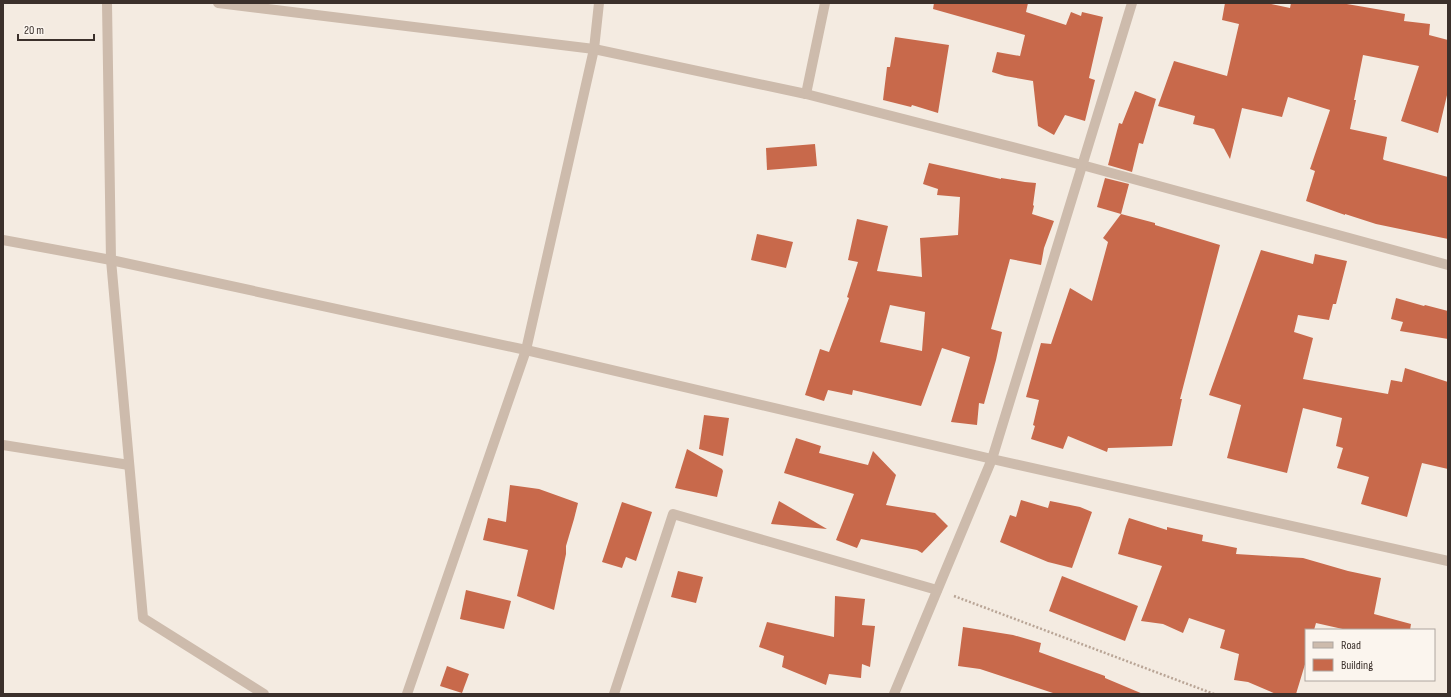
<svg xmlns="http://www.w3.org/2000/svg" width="1451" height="697" font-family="'Sofia Sans Condensed',sans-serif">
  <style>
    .building { fill: #c8694b; fill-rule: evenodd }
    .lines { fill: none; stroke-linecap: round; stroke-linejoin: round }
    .path { stroke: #b9a596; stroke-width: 2.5; stroke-dasharray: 2 2; stroke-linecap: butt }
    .street { stroke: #cdbbac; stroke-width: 10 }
  </style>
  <rect width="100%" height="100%" fill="#f4ebe1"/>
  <!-- building -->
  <g class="building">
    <path d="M934 3H1028L1026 12 1066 25 1071 12 1081 16 1082 12 1103 17 1089 78 1095 80 1085 121 1065 115 1054 135 1038 126 1033 81 1005 76 992 72 997 52 1020 56 1025 35 933 9Z"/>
    <path d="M1225 3H1266L1290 8 1291 3H1341L1405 14 1404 21 1430 24 1429 35 1448 40V91L1438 133 1401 121 1419 66 1363 55 1354 100H1356L1350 129 1387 137 1383 159 1384 160 1448 177V239L1376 224 1345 214V215L1306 201 1315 171 1310 169 1330 110 1288 97 1282 117 1242 108 1230 159 1214 129 1193 124 1195 116 1158 106 1174 61 1227 76 1239 24 1222 20Z"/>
    <path d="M895 37 949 45 938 113 912 105 911 107 883 100 887 67H890Z"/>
    <path d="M1135 91 1156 99 1143 144 1139 143 1132 172 1108 165 1119 123 1122 124Z"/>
    <path d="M815 144 817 166 767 170 766 148Z"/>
    <path d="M929 163 1001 179V178L1025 182 1036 183 1033 205 1034 206 1032 214 1054 221 1044 248 1041 265 1010 259 991 329 1002 332 996 360 984 404 979 403 977 425 951 422 970 357 942 348 921 406 853 390 852 395 828 390 824 401 805 395 820 349 829 352 849 298 847 297 858 262 848 260 857 219 888 226 877 271 922 277 920 238 958 235 960 197 937 195 938 189 923 184ZM890 305 925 312 922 351 880 342Z"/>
    <path d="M1105 178 1129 184 1121 214 1097 207Z"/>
    <path d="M1121 214 1155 223V225L1220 245 1180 399H1182L1172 446 1108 448 1107 452 1068 436 1063 449 1031 439 1035 426 1033 425 1039 400 1026 397 1041 343 1051 344 1070 288 1092 301 1108 242 1103 238Z"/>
    <path d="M757 234 793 242 786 268 751 260Z"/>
    <path d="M1261 250 1313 264 1315 254 1347 261 1336 304H1333L1329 320 1298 315 1294 332 1313 338 1303 379 1388 394 1391 380 1402 382 1405 368 1448 382V469L1422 463 1407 517 1361 504 1369 477 1337 468 1343 448 1336 446 1342 418 1303 408 1287 473 1227 458 1241 405 1209 395Z"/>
    <path d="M1396 298 1424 306 1425 305 1448 311V339L1400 331 1403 322 1391 319Z"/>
    <path d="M704 415 729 418 723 456 699 449Z"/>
    <path d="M796 438 821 446 819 453 868 465 873 451 896 475 886 505 935 513 948 526 922 553 917 550 861 539 857 548 836 540 854 494 784 473Z"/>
    <path d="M687 449 722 469 723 471 717 497 675 488Z"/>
    <path d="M510 485 539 489 578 503 574 519 566 546V554L554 610 517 596 528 550 483 540 488 518 506 522Z"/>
    <path d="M1021 500 1048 508 1050 501 1080 507 1092 512 1072 568 1048 562 1000 542 1010 515 1016 517Z"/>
    <path d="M779 501 827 529 771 524Z"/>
    <path d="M622 502 652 512 636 561 626 557 622 568 602 562Z"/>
    <path d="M1129 518 1167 530V527L1203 535 1202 541 1237 548 1236 554 1303 558 1348 571 1381 578 1374 614 1411 624 1410 630H1347L1316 623 1314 630H1306V661L1296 694H1276L1248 682 1234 680 1239 654 1220 648 1225 630 1189 618 1183 633 1163 624 1141 621 1162 566 1118 554 1126 526Z"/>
    <path d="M678 571 703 577 696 603 671 597Z"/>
    <path d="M1062 576 1138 606 1125 641 1049 611Z"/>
    <path d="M466 590 511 601 504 629 460 619Z"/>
    <path d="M835 596 865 599 862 625 875 626 870 667 862 664 861 678 829 674 826 685 782 667 784 656 759 647 767 622 834 637Z"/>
    <path d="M963 627 1013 635 1041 643 1039 652 1105 676V678L1143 694H1056L980 669 958 666Z"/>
    <path d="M447 666 469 674 462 693 440 686Z"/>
  </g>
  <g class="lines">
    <!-- path -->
    <path class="path" d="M954 596 1214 694"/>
    <!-- street -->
    <g class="street">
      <path d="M107 3 111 260 143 618 264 694"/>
      <path d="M218 3 594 49 806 94 1082 165 1448 265"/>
      <path d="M806 94 825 3"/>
      <path d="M3 240 111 260 526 350 992 459 1448 561"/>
      <path d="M3 445 129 465"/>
      <path d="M407 694 526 350 594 49 599 3"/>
      <path d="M614 694 673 514 937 590"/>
      <path d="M894 694 992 459 1132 3"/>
    </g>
  </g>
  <!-- border -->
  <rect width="1451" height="697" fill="none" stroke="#3b302b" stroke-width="8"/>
  <!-- legend -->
  <rect x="1305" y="629" width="130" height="52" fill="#fbf5ee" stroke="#aea6a0"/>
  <rect x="1313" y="642" width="20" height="6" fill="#cdbbac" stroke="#aea6a0"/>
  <text x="1341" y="649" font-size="12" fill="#3b302b">Road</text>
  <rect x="1313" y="659" width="20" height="12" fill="#c8694b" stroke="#aea6a0"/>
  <text x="1341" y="669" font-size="12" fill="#3b302b">Building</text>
  <!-- scale -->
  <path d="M18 34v6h76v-6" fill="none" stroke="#3b302b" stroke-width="2"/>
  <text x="24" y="34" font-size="12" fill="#3b302b" stroke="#fbf5ee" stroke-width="3" paint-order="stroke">20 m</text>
</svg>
